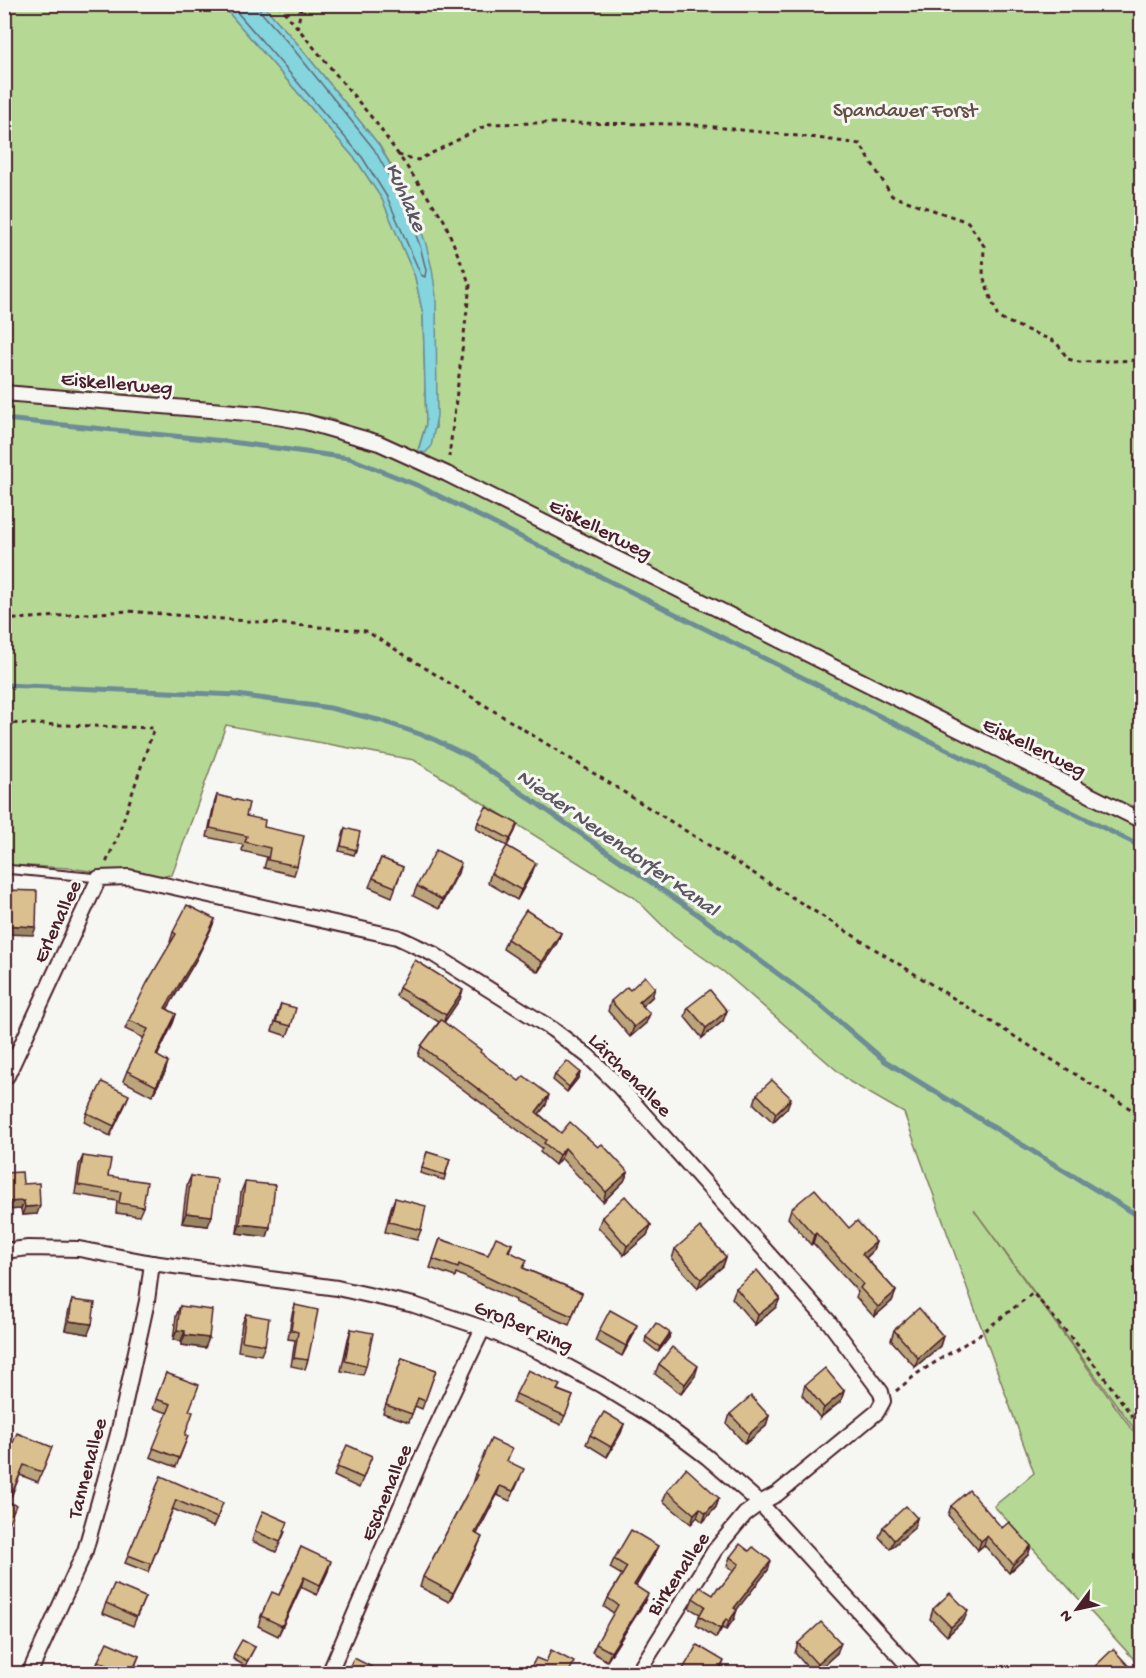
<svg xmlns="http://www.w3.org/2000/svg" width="1146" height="1678" font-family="'Gochi Hand',sans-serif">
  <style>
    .green { fill: #b5d994; stroke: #807c60; stroke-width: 1.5 }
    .water { fill: #84d5de; stroke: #6d8c96; stroke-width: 1.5 }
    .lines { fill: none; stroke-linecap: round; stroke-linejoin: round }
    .shore { stroke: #616873; stroke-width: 1.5 }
    .stream { stroke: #6d8c96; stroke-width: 5 }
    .service-casing { stroke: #4a1f2b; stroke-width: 11 }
    .minor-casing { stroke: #4a1f2b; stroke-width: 18 }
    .path { stroke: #4a1f2b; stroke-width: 3; stroke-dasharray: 4.5 4.5; stroke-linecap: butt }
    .service { stroke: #f6f6f2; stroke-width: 7 }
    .minor { stroke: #f6f6f2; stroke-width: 14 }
    .wall { fill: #bba57b; stroke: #4a1f2b; stroke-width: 1.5 }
    .shaded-wall { fill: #998664; stroke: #4a1f2b; stroke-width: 1.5 }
    .building { fill: #dac08f; stroke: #4a1f2b; stroke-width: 1.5 }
    .labels { text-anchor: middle; stroke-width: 6; stroke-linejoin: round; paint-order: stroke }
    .park-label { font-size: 21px; fill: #654e45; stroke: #f6f6f2 }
    .street-label { font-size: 21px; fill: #4a1f2b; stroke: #f6f6f2 }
    .water-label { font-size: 22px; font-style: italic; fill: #5b5661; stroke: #f6f6f2 }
  </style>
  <rect width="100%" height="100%" fill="#f6f6f2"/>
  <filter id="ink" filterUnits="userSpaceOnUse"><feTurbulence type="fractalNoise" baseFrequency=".0167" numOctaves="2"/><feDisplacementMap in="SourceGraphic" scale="12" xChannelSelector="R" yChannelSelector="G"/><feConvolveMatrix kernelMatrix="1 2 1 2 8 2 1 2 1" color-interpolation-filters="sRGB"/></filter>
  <g filter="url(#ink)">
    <!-- green -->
    <path class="green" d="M5 5H222L357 161 382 199 415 277 423 315 426 424 418 450 436 428V381L398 177 379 145 296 42 263 5H1141V1438L974 1210 1141 1442V1667L994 1506 1034 1473 904 1113 850 1082 724 972 674 937 635 898 414 760 226 725 172 875 129 877 70 868 5 865 4 396 262 420 403 446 328 418 261 408 5 385Z"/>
    <!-- water -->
    <path class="water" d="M222 5H263L296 42 379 145 410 200 426 244 432 269 436 296 437 416 431 447 425 453 418 451 426 424 423 315 415 277 382 199 357 161Z"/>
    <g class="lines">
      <!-- shore -->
      <path class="shore" d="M230 4 362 157 387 197 421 275 425 277 426 270 420 246 404 203 374 149 291 46 260 11 259 4"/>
      <!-- stream -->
      <g class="stream">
        <path d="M4 419 224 441 349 458 419 486 1142 847"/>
        <path d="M4 685 237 695 330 708 382 721 431 738 468 756 700 916 820 1005 885 1061 1142 1218"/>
      </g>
      <defs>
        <path id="service" d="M4 869 99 878"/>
        <g id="minor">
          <path d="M4 393 259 414 306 422 379 443 447 474 1142 821"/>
          <path d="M4 1077 7 1076 99 878 129 877 397 937 433 954 552 1029 588 1056 615 1082 829 1322 881 1392 883 1401 877 1412 777 1494 760 1503 745 1514 715 1550 637 1674"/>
          <path d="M4 1251 28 1248 79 1249 152 1263 337 1288 414 1305 483 1328 540 1352 601 1385 658 1420 707 1457 760 1503 916 1674"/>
          <path d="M29 1674 85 1551 118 1434 147 1301 152 1263"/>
          <path d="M329 1674 422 1457 483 1328"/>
        </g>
      </defs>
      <!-- service casing -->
      <use href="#service" class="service-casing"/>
      <!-- minor casing -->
      <use href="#minor" class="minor-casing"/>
      <!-- path -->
      <g class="path">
        <path d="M278 4 377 124 444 220 470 285 449 457"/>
        <path d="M297 29 302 4"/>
        <path d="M398 155 418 160 489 124 538 123 686 124 817 138 860 144 892 196 968 222 984 246 983 276 998 318 1056 342 1068 359 1079 362 1142 360"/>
        <path d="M4 620 127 611 366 631 1142 1116"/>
        <path d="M4 723 154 728 118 836 106 863"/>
        <path d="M896 1391 918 1373 979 1335 1033 1293 1099 1370 1142 1430"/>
      </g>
      <!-- service -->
      <use href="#service" class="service"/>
      <!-- minor -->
      <use href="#minor" class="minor"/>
    </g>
    <!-- wall -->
    <g class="wall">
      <path d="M217 795 264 827 297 866 294 875 264 868 267 857 242 851 243 845 207 837 214 804Z"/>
      <path d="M478 822 515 831 507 846 476 829Z"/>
      <path d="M345 828 356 850 354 855 339 851Z"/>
      <path d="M381 858 403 867 392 897 369 887Z"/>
      <path d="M458 873 439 909 413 896 417 886Z"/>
      <path d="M491 873H532L517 900 488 883Z"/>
      <path d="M215 919 211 929 196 960 167 1009 176 1014 173 1023 157 1056 165 1072 152 1096 123 1081 127 1071 144 1038 125 1029 129 1020 171 943 170 942 173 932Z"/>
      <path d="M561 933 557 943 538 972 503 949 507 939Z"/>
      <path d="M399 988 460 999 444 1022 480 1053 546 1105 539 1114 561 1133 628 1172 624 1181 603 1202 561 1158 555 1165 540 1152 542 1148 418 1056 421 1046 439 1022 396 996Z"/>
      <path d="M630 990 652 997 642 1006 646 1023 630 1037 608 1011 611 1001Z"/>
      <path d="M281 1004 291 1026 287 1036 272 1031Z"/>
      <path d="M688 1007 723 1021 702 1038 685 1017Z"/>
      <path d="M580 1072 579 1077 567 1092 553 1080 555 1075Z"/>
      <path d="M757 1094 787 1108 773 1122 754 1104Z"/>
      <path d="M125 1105 110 1136 84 1122 87 1113Z"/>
      <path d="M427 1152 450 1159 444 1180 420 1173Z"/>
      <path d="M83 1156 108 1176 143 1207 139 1216 116 1213 117 1201 75 1194 79 1165Z"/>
      <path d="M4 1173 23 1184 37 1214 22 1215 21 1209 4 1210Z"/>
      <path d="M191 1176 208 1226 182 1223 187 1185Z"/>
      <path d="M245 1182 270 1227 267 1237 237 1233 241 1192Z"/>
      <path d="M395 1198 421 1230 417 1240 385 1232 391 1208Z"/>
      <path d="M791 1209 849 1228 876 1242 872 1252 866 1258 896 1291 892 1301 874 1317 856 1297 858 1292 813 1243 811 1245 788 1218Z"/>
      <path d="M602 1217 651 1225 647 1235 624 1255 598 1227Z"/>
      <path d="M440 1239 488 1255 512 1244 509 1252 527 1260 523 1268 582 1293 569 1325 515 1302 516 1300 456 1273 455 1277 430 1268Z"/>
      <path d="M675 1249 726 1257 723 1266 698 1288 672 1259Z"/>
      <path d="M736 1288 780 1298 776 1307 755 1325 732 1298Z"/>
      <path d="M72 1300 88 1334 65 1330 69 1309Z"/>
      <path d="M295 1305 308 1360 305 1369 291 1366 295 1340 288 1339 292 1314Z"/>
      <path d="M180 1306 205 1348 181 1345V1341L173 1340 176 1316Z"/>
      <path d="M246 1314 265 1345 261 1355 238 1351 242 1324Z"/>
      <path d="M351 1329 366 1366 363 1375 341 1371 348 1339Z"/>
      <path d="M894 1330 943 1336 940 1346 915 1367 891 1340Z"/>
      <path d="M599 1331 634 1334 622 1356 595 1341Z"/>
      <path d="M646 1337 669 1338 658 1352 645 1342Z"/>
      <path d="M402 1358 436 1370 422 1409 415 1406 409 1422 383 1413Z"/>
      <path d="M659 1364 695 1376 681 1394 655 1374Z"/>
      <path d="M166 1373 189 1411 185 1435 188 1436 176 1467 150 1457 168 1413 153 1408Z"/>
      <path d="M805 1385 844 1391 841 1401 820 1418 802 1395Z"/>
      <path d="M558 1390 573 1396 561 1425 513 1403 516 1394Z"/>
      <path d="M730 1414 766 1426 745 1444 727 1424Z"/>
      <path d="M624 1424 621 1433 607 1457 586 1444 590 1435Z"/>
      <path d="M52 1447 38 1482 20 1475 9 1502 4 1534V1464Z"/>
      <path d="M372 1456 359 1488 334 1476 337 1467Z"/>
      <path d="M507 1461 520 1478 510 1501 497 1495 477 1534 478 1546 449 1602 420 1587 423 1577 472 1484 475 1474Z"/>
      <path d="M161 1476 220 1512 213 1527 173 1509 148 1572 125 1563Z"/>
      <path d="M667 1491 719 1498 716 1507 703 1522 697 1517 691 1524 663 1501Z"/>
      <path d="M951 1506 1002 1528 1031 1546 1028 1555 1009 1573 984 1545 978 1550 948 1515Z"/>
      <path d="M917 1518 914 1528 890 1549 879 1537 883 1527Z"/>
      <path d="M255 1531 285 1532 276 1552 252 1541Z"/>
      <path d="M301 1547 328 1571 317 1595 301 1587 278 1636 258 1626 261 1616 279 1595Z"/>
      <path d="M654 1555 636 1586 644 1603 607 1661 592 1652 596 1644 614 1613 604 1607 608 1598 622 1575 610 1568 614 1559Z"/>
      <path d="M730 1557 768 1570 737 1609 734 1619 726 1630 722 1628 716 1638 696 1625 700 1614 689 1608 693 1598 713 1595 720 1588 734 1571 727 1566Z"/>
      <path d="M145 1597 133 1626 102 1613 106 1603Z"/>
      <path d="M933 1609 964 1620 947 1636 930 1619Z"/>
      <path d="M798 1643 837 1653 813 1674 795 1653Z"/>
      <path d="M255 1647 245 1666 233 1659 234 1654Z"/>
      <path d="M139 1656 132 1674H101L95 1671 98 1661Z"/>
    </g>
    <!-- shaded-wall -->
    <g class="shaded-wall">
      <path d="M518 824 515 831 507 846 510 839Z"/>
      <path d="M461 863 458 873 439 909 442 900Z"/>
      <path d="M536 863 532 873 517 900 521 890Z"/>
      <path d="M215 919 211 929 196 960 162 1018 165 1008Z"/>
      <path d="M4 925 36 927 33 935 4 934Z"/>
      <path d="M561 933 557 943 538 972 542 962Z"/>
      <path d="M655 988 652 997 636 1012 639 1002Z"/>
      <path d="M463 990 460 999 443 1024 446 1015Z"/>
      <path d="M727 1011 723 1021 702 1038 706 1028Z"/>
      <path d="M176 1014 173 1023 153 1065 156 1055Z"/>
      <path d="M650 1014 646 1023 630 1037 634 1027Z"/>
      <path d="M168 1062 165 1072 152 1096 156 1086Z"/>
      <path d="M580 1072 579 1077 567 1092 569 1087Z"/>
      <path d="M129 1095 125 1105 110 1136 114 1126Z"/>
      <path d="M549 1095 546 1105 533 1122 536 1112Z"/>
      <path d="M791 1098 787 1108 773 1122 776 1113Z"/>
      <path d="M565 1148 561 1158 555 1165 559 1155Z"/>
      <path d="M628 1172 624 1181 603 1202 606 1192Z"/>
      <path d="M24 1201 21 1209 4 1210V1202Z"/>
      <path d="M40 1206 37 1214 22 1215 25 1207Z"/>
      <path d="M186 1213 212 1216 208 1226 182 1223Z"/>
      <path d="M240 1224 270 1227 267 1237 237 1233Z"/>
      <path d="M651 1225 647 1235 624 1255 627 1246Z"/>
      <path d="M816 1233 813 1243 811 1245 814 1235Z"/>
      <path d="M876 1242 872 1252 859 1264 862 1254Z"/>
      <path d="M726 1257 723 1266 698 1288 701 1279Z"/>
      <path d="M896 1291 892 1301 874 1317 878 1307Z"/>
      <path d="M780 1298 776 1307 755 1325 758 1315Z"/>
      <path d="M69 1321 92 1324 88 1334 65 1330Z"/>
      <path d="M637 1325 634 1334 622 1356 626 1346Z"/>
      <path d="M177 1330 185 1331 181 1341 173 1340Z"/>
      <path d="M670 1333 669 1338 658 1352 660 1347Z"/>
      <path d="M185 1335 209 1338 205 1348 181 1345Z"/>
      <path d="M943 1336 940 1346 915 1367 918 1358Z"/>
      <path d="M698 1366 695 1376 681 1394 685 1384Z"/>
      <path d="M844 1391 841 1401 820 1418 824 1408Z"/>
      <path d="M769 1416 766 1426 745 1444 749 1434Z"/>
      <path d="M624 1424 621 1433 607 1457 611 1447Z"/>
      <path d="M500 1486 497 1495 472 1543 475 1533Z"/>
      <path d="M719 1498 716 1507 703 1522 706 1513Z"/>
      <path d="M700 1508 697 1517 691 1524 694 1514Z"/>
      <path d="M917 1518 914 1528 890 1549 894 1540Z"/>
      <path d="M987 1536 984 1545 978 1550 981 1541Z"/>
      <path d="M482 1537 478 1546 449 1602 453 1593Z"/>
      <path d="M658 1546 654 1555 631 1594 634 1585Z"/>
      <path d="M1031 1546 1028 1555 1009 1573 1013 1564Z"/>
      <path d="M331 1561 328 1571 317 1595 320 1585Z"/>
      <path d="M771 1561 768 1570 731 1617 734 1608Z"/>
      <path d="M304 1577 301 1587 278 1636 282 1626Z"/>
      <path d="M648 1594 644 1603 607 1661 611 1652Z"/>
      <path d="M737 1610 734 1619 726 1630 729 1621Z"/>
      <path d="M968 1611 964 1620 947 1636 951 1627Z"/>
      <path d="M726 1619 722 1628 716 1638 720 1629Z"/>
      <path d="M841 1643 837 1653 814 1674 817 1664Z"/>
      <path d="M724 1661 719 1674H717Z"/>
    </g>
    <!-- building -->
    <g class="building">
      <path d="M217 795 249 803 246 816 265 820 264 827 304 836 297 866 268 860 270 848 245 842 247 836 210 828Z"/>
      <path d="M486 807 518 824 510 839 478 822Z"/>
      <path d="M345 828 360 832 356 850 341 846Z"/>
      <path d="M507 846 536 863 521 890 491 873Z"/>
      <path d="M436 850 461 863 442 900 417 886Z"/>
      <path d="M381 858 403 867 395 887 373 878Z"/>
      <path d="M4 890 37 891 36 927 4 925Z"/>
      <path d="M187 905 215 919 200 950 165 1008 176 1014 156 1055 168 1062 156 1086 127 1071 148 1029 129 1020 147 983 176 934 173 932Z"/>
      <path d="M526 910 561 933 542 962 507 939Z"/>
      <path d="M415 960 463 990 446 1015 399 988Z"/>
      <path d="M645 976 655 988 639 1002 650 1014 634 1027 611 1001 627 987 630 990Z"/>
      <path d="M710 990 727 1011 706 1028 688 1007Z"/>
      <path d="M281 1004 296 1008 291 1026 276 1022Z"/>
      <path d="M441 1020 481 1050 480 1052 519 1081 524 1076 549 1095 536 1112 561 1133 570 1122 598 1147 602 1144 628 1172 606 1192 565 1148 559 1155 544 1143 546 1140 421 1046Z"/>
      <path d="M567 1061 580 1072 569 1087 555 1075Z"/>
      <path d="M772 1080 791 1098 776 1113 757 1094Z"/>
      <path d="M102 1082 129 1095 114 1126 87 1113Z"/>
      <path d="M427 1152 450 1159 445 1175 422 1168Z"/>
      <path d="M83 1156 111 1160 108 1176 147 1182 143 1207 119 1203 121 1192 78 1185Z"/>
      <path d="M22 1172 23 1184 39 1183 40 1206 25 1207 24 1201 4 1202V1173Z"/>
      <path d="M191 1176 217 1179 212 1216 186 1213Z"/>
      <path d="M245 1182 275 1185 270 1227 240 1224Z"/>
      <path d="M815 1189 849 1228 857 1221 876 1242 862 1254 896 1291 878 1307 860 1288 863 1284 816 1233 814 1235 791 1209Z"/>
      <path d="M625 1196 651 1225 627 1246 602 1217Z"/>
      <path d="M395 1198 426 1206 421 1230 389 1222Z"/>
      <path d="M700 1227 726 1257 701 1279 675 1249Z"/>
      <path d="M496 1237 512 1244 508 1251 527 1260 523 1268 582 1293 572 1316 518 1293 519 1292 459 1264 458 1268 433 1259 440 1239 488 1255Z"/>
      <path d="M757 1270 780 1298 758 1315 736 1288Z"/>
      <path d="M72 1300 95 1303 92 1324 69 1321Z"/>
      <path d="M295 1305 318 1310 308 1360 294 1358 298 1332 291 1330Z"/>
      <path d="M180 1306 212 1310 209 1338 185 1335V1331L177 1330Z"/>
      <path d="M919 1308 943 1336 918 1358 894 1330Z"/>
      <path d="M610 1310 637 1325 626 1346 599 1331Z"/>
      <path d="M246 1314 269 1318 265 1345 242 1341Z"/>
      <path d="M656 1323 670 1333 660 1347 646 1337Z"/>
      <path d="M351 1329 373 1333 366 1366 345 1361Z"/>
      <path d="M672 1347 698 1366 685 1384 659 1364Z"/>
      <path d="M402 1358 436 1370 425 1401 418 1398 412 1414 386 1405Z"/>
      <path d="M825 1368 844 1391 824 1408 805 1385Z"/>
      <path d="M528 1370 560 1385 557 1390 573 1396 565 1416 516 1394Z"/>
      <path d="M166 1373 199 1385 189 1411 193 1412 185 1435 188 1436 179 1458 153 1448 171 1404 156 1399Z"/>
      <path d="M751 1396 769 1416 749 1434 730 1414Z"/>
      <path d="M604 1412 624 1424 611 1447 590 1435Z"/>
      <path d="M17 1433 52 1447 42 1472 24 1465 8 1502 16 1505 4 1533V1464Z"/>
      <path d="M491 1439 512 1449 507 1461 524 1469 513 1491 500 1486 475 1533 482 1537 453 1593 423 1577 477 1475 475 1474Z"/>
      <path d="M347 1445 372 1456 363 1478 337 1467Z"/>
      <path d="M686 1468 719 1498 706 1513 700 1508 694 1514 667 1491Z"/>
      <path d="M161 1476 223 1503 217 1518 176 1500 151 1564 128 1555Z"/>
      <path d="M969 1490 1002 1528 1009 1522 1031 1546 1013 1564 987 1536 981 1541 951 1506Z"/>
      <path d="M906 1506 917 1518 894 1540 883 1527Z"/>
      <path d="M263 1511 288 1522 280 1542 255 1531Z"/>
      <path d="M631 1530 658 1546 634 1585 648 1594 611 1652 596 1644 618 1605 608 1598 627 1567 614 1559Z"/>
      <path d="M740 1544 749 1551 753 1547 771 1561 734 1608 737 1610 729 1621 726 1619 720 1629 699 1616 705 1606 693 1598 700 1587 713 1595 718 1587 720 1588 739 1564 730 1557Z"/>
      <path d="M301 1547 331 1561 320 1585 304 1577 282 1626 261 1616 272 1592 279 1595Z"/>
      <path d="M114 1584 145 1597 136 1617 106 1603Z"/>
      <path d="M950 1593 968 1611 951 1627 933 1609Z"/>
      <path d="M821 1622 841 1643 817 1664 798 1643Z"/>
      <path d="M242 1640 255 1647 247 1661 234 1654Z"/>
      <path d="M107 1642 139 1656 131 1674H125L98 1661Z"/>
      <path d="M697 1645 724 1661 717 1674H680Z"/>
      <path d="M1113 1649 1134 1672 1133 1674H1087Z"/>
      <path d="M551 1650 574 1662 568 1674H534L529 1671 536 1658 546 1662Z"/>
      <path d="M354 1658 376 1669 374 1674H352L347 1671Z"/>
    </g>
  </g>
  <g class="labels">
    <!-- park labels -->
    <g class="park-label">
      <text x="905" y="116">Spandauer Forst</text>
    </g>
    <!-- street labels -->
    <g class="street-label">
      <text transform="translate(117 382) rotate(5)" y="7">Eiskellerweg</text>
      <text transform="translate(601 528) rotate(27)" y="7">Eiskellerweg</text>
      <text transform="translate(1035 746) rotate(26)" y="7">Eiskellerweg</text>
      <text transform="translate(56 921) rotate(-65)" y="7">Erlenallee</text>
      <text transform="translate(631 1074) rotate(45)" y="7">Lärchenallee</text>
      <text transform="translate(524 1325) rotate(23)" y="7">Großer Ring</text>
      <text transform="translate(86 1468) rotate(-75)" y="7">Tannenallee</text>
      <text transform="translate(385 1492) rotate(-67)" y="7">Eschenallee</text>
      <text transform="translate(677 1573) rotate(-56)" y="7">Birkenallee</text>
    </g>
    <!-- water labels -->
    <g class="water-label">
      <text transform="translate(408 196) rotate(66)" y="8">Kuhlake</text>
      <text transform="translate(619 841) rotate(35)" y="8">Nieder Neuendorfer Kanal</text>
    </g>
  </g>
  <!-- margin -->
  <rect width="1146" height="1678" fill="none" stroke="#f6f6f2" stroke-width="24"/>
  <rect x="12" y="12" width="1122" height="1654" fill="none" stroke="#4a1f2b" stroke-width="2" filter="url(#ink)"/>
  <!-- north arrow -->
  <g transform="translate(1077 1609) rotate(237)" stroke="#f6f6f2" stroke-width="4.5" paint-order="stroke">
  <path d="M0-4.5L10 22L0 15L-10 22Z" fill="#4a1f2b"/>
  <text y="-9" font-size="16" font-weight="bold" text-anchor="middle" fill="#4a1f2b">N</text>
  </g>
</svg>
